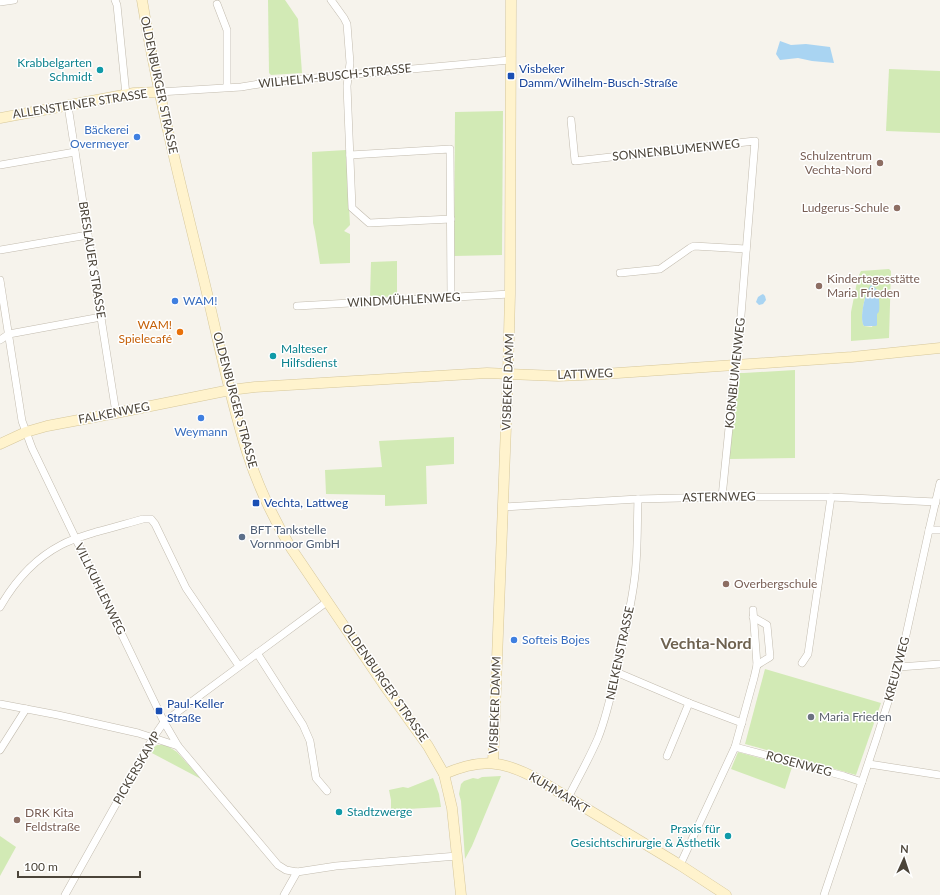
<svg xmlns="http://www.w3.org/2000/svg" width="940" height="895" font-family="Lato,sans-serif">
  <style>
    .green { fill: #d2eab5; fill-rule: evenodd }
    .water { fill: #a9d4f2 }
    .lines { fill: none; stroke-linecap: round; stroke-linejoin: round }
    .street-casing { stroke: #c2bbae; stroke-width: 8 }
    .secondary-casing { stroke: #d6c79b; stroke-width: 11 }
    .street { stroke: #fff; stroke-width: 7 }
    .secondary { stroke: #fff3cd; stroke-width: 10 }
    .culture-dot { fill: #0f9aa8; stroke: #fff; stroke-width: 1.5 }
    .transit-dot { fill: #1a4fb4; stroke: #fff; stroke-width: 1.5 }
    .shop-dot { fill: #3f7fe0; stroke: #fff; stroke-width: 1.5 }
    .education-dot { fill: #8d6e63; stroke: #fff; stroke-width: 1.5 }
    .food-dot { fill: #e8710a; stroke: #fff; stroke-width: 1.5 }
    .service-dot { fill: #5c6f8a; stroke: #fff; stroke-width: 1.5 }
    .worship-dot { fill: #6b7280; stroke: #fff; stroke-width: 1.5 }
    .labels { text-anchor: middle; stroke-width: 3; stroke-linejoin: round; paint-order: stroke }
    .culture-label { font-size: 12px; fill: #0d838f; stroke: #fff; text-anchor: end }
    .transit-label { font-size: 12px; fill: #164399; stroke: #fff; text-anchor: start }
    .street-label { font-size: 12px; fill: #4b4439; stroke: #fff }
    .shop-label { font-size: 12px; fill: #366cbe; stroke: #fff; text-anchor: start }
    .education-label { font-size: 12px; fill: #785e54; stroke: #fff; text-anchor: start }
    .food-label { font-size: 12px; fill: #c56008; stroke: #fff; text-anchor: end }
    .service-label { font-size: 12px; fill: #4e5e75; stroke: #fff; text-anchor: start }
    .worship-label { font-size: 12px; fill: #5b616d; stroke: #fff; text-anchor: start }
    .district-label { font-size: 16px; font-weight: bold; fill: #6e6250; stroke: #fff }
  </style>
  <rect width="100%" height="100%" fill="#f6f3ec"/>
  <!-- green -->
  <g class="green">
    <path d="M268 0H285L298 19 302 73 271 75 269 73Z"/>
    <path d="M889 69 940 71V133L886 131Z"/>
    <path d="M503 111 502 255 454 256 455 112Z"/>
    <path d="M346 150 350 225 344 231 350 234V263L320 264 315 232 313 223 312 152Z"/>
    <path d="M397 261V296L370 298 371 262Z"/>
    <path d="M889 269 891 271 889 338 851 341V312L858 277 861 271ZM868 290 877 314V316L872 327 864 326C860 320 864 297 868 290Z"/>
    <path d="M795 370V458L729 459 733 419 739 375 740 373H744Z"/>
    <path d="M454 437V464L426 466 427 504 385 506V495L326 494 325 470 382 467 379 441Z"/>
    <path d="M765 669 881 703 856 775 745 744Z"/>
    <path d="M157 745H166L177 752 201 779 150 752 153 748Z"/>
    <path d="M738 752 792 767 785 789 731 769Z"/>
    <path d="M501 776 472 846 465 859 461 801 459 794 461 784 464 781 473 778 478 779 482 777Z"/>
    <path d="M433 778 439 794 441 807 391 810V800L389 790 403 787 408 788Z"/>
    <path d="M0 836 16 847 0 876Z"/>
  </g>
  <!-- water -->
  <g class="water">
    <path d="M780 41 791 45 806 44 830 47 834 63 812 61 798 58 780 60 776 54Z"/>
    <path d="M871 285C874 287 875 287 877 290 879 293 880 307 879 311 879 312 878 313 877 314V325L876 326H864C859 319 865 292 871 285Z"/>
    <path d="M763 294 765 296 766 300 763 304 759 305 756 302 758 297 761 295Z"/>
  </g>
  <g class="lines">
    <defs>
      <g id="street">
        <path d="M115 0 117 5 126 95"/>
        <path d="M331 0 344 18 347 24 350 63 347 86 352 208 369 223 451 219"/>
        <path d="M0 2 14 0"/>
        <path d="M217 4 227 30V87"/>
        <path d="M159 92 241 87 271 82 511 60"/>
        <path d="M68 106 88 235 116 413"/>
        <path d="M571 120 575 161 755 141 737 365 730 418 722 497"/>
        <path d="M350 155 450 149 451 297"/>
        <path d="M0 165 75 152"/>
        <path d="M0 250 88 235"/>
        <path d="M620 273 660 269 690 248 694 246 746 249"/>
        <path d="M0 280 22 421 32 448 164 722 178 746 278 865 286 870 297 872 336 866 457 856"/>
        <path d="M297 306 510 294"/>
        <path d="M0 340 9 334 101 317"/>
        <path d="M503 507 638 499 722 497H831L936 502"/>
        <path d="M929 530H940"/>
        <path d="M0 607C15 581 34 559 61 545 72 539 84 536 96 532 112 528 128 523 143 519H151L155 524 186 588 239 666"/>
        <path d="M753 617 767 625 770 657 757 665"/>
        <path d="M257 653 303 725 310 741 316 778 327 791"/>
        <path d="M802 663 808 654 831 497"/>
        <path d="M899 667 940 664"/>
        <path d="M616 672 689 703 742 723"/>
        <path d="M0 704 58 715 138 733 178 746"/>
        <path d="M735 747 844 776 862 782"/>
        <path d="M0 750 26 709"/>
        <path d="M667 756 689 703"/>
        <path d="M869 764 940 775"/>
        <path d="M568 798C578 778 589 759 598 738 608 713 613 686 619 659 625 631 632 603 635 575 638 550 637 524 638 499"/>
        <path d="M680 865 735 747 754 678 757 665 753 610"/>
        <path d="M65 895 153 738 164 722 328 601"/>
        <path d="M284 895 297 872"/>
        <path d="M824 895 877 737 899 667 929 530 940 483"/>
      </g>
      <g id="secondary">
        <path d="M142 0C157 90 179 179 201 268 216 329 228 392 247 452 258 486 273 518 291 548L384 685 428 746 444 774 452 808 461 895"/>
        <path d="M0 118 134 93 159 92"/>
        <path d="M0 444 26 432 47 426 116 413 230 390 255 387 487 373 558 376 603 374 852 357 940 348"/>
        <path d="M493 763 508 374 510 294 511 0"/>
        <path d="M444 774C482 758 503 760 539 780L680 865 726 895"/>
      </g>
    </defs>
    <!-- street casing -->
    <use href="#street" class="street-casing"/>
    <!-- secondary casing -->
    <use href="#secondary" class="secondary-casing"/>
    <!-- street -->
    <use href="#street" class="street"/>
    <!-- secondary -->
    <use href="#secondary" class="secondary"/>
  </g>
  <!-- markers -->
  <g class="culture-dot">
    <circle cx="100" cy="70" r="4"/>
    <circle cx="273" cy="356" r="4"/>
    <circle cx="339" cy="812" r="4"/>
    <circle cx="728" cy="836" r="4"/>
  </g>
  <g class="transit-dot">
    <rect x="507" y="72" width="8" height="8" rx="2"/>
    <rect x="252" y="499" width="8" height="8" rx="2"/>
    <rect x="155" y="707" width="8" height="8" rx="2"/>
  </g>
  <g class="shop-dot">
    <circle cx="137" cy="137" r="4"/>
    <circle cx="175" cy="301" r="4"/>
    <circle cx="201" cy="418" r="4"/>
    <circle cx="514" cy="640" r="4"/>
  </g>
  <g class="education-dot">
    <circle cx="880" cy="163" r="4"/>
    <circle cx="897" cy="208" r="4"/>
    <circle cx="819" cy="286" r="4"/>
    <circle cx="726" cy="584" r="4"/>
    <circle cx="17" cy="820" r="4"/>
  </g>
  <circle class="food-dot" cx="180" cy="332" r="4"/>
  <circle class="service-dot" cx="242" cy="537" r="4"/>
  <circle class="worship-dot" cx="811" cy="717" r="4"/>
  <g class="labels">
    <!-- culture labels -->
    <g class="culture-label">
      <text x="92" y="67">Krabbelgarten<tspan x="92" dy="14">Schmidt</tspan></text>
      <text x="281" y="353" text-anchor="start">Malteser<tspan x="281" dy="14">Hilfsdienst</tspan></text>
      <text x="347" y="816" text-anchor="start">Stadtzwerge</text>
      <text x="720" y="833">Praxis für<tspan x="720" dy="14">Gesichtschirurgie &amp; Ästhetik</tspan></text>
    </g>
    <!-- transit labels -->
    <g class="transit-label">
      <text x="519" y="73">Visbeker<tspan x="519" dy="14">Damm/Wilhelm-Busch-Straße</tspan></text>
      <text x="264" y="507">Vechta, Lattweg</text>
      <text x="167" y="708">Paul-Keller<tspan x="167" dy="14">Straße</tspan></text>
    </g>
    <!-- street labels -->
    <g class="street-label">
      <text transform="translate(335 76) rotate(-6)" y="4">WILHELM-BUSCH-STRASSE</text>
      <text transform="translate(159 85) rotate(78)" y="4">OLDENBURGER STRASSE</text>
      <text transform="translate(80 104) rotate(-9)" y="4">ALLENSTEINER STRASSE</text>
      <text transform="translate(676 150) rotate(-6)" y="4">SONNENBLUMENWEG</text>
      <text transform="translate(92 260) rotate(81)" y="4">BRESLAUER STRASSE</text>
      <text transform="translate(404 300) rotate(-3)" y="4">WINDMÜHLENWEG</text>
      <text transform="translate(735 373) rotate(-84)" y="4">KORNBLUMENWEG</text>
      <text transform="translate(585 374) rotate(-2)" y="4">LATTWEG</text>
      <text transform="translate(508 382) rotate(-88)" y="4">VISBEKER DAMM</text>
      <text transform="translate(235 400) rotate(75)" y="4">OLDENBURGER STRASSE</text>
      <text transform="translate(114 413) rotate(-11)" y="4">FALKENWEG</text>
      <text transform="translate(719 497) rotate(-1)" y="4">ASTERNWEG</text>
      <text transform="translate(100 589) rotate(64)" y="4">VILLKUHLENWEG</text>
      <text transform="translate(620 653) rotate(-78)" y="4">NELKENSTRASSE</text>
      <text transform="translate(897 669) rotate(-75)" y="4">KREUZWEG</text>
      <text transform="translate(385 683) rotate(55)" y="4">OLDENBURGER STRASSE</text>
      <text transform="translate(495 705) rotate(-88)" y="4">VISBEKER DAMM</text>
      <text transform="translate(799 764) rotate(15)" y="4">ROSENWEG</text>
      <text transform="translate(137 768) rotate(-60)" y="4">PICKERSKAMP</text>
      <text transform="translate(559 793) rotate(31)" y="4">KUHMARKT</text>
    </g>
    <!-- shop labels -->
    <g class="shop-label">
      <text x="129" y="134" text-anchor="end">Bäckerei<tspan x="129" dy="14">Overmeyer</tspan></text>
      <text x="183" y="305">WAM!</text>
      <text x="201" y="436" text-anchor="middle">Weymann</text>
      <text x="522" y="644">Softeis Bojes</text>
    </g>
    <!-- education labels -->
    <g class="education-label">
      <text x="872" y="160" text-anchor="end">Schulzentrum<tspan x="872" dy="14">Vechta-Nord</tspan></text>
      <text x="889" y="212" text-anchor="end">Ludgerus-Schule</text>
      <text x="827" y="283">Kindertagesstätte<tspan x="827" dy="14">Maria Frieden</tspan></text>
      <text x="734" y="588">Overbergschule</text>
      <text x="25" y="817">DRK Kita<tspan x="25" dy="14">Feldstraße</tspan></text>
    </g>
    <!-- food labels -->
    <g class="food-label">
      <text x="172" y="329">WAM!<tspan x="172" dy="14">Spielecafé</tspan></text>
    </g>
    <!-- service labels -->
    <g class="service-label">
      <text x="250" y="534">BFT Tankstelle<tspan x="250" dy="14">Vornmoor GmbH</tspan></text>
    </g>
    <!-- worship labels -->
    <g class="worship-label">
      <text x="819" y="721">Maria Frieden</text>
    </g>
    <!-- district labels -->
    <g class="district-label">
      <text x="706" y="649">Vechta-Nord</text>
    </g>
  </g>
  <!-- north arrow -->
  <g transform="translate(904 859) rotate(3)" stroke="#ffffff" stroke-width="3" paint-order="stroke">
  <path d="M0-3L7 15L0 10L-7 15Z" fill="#4b4439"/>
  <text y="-6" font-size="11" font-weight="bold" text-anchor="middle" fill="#4b4439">N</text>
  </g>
  <!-- scale -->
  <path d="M18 871v6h122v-6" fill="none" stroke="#4b4439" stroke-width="2"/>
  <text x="24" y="871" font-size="12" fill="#4b4439" stroke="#ffffff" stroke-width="3" paint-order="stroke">100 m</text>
</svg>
